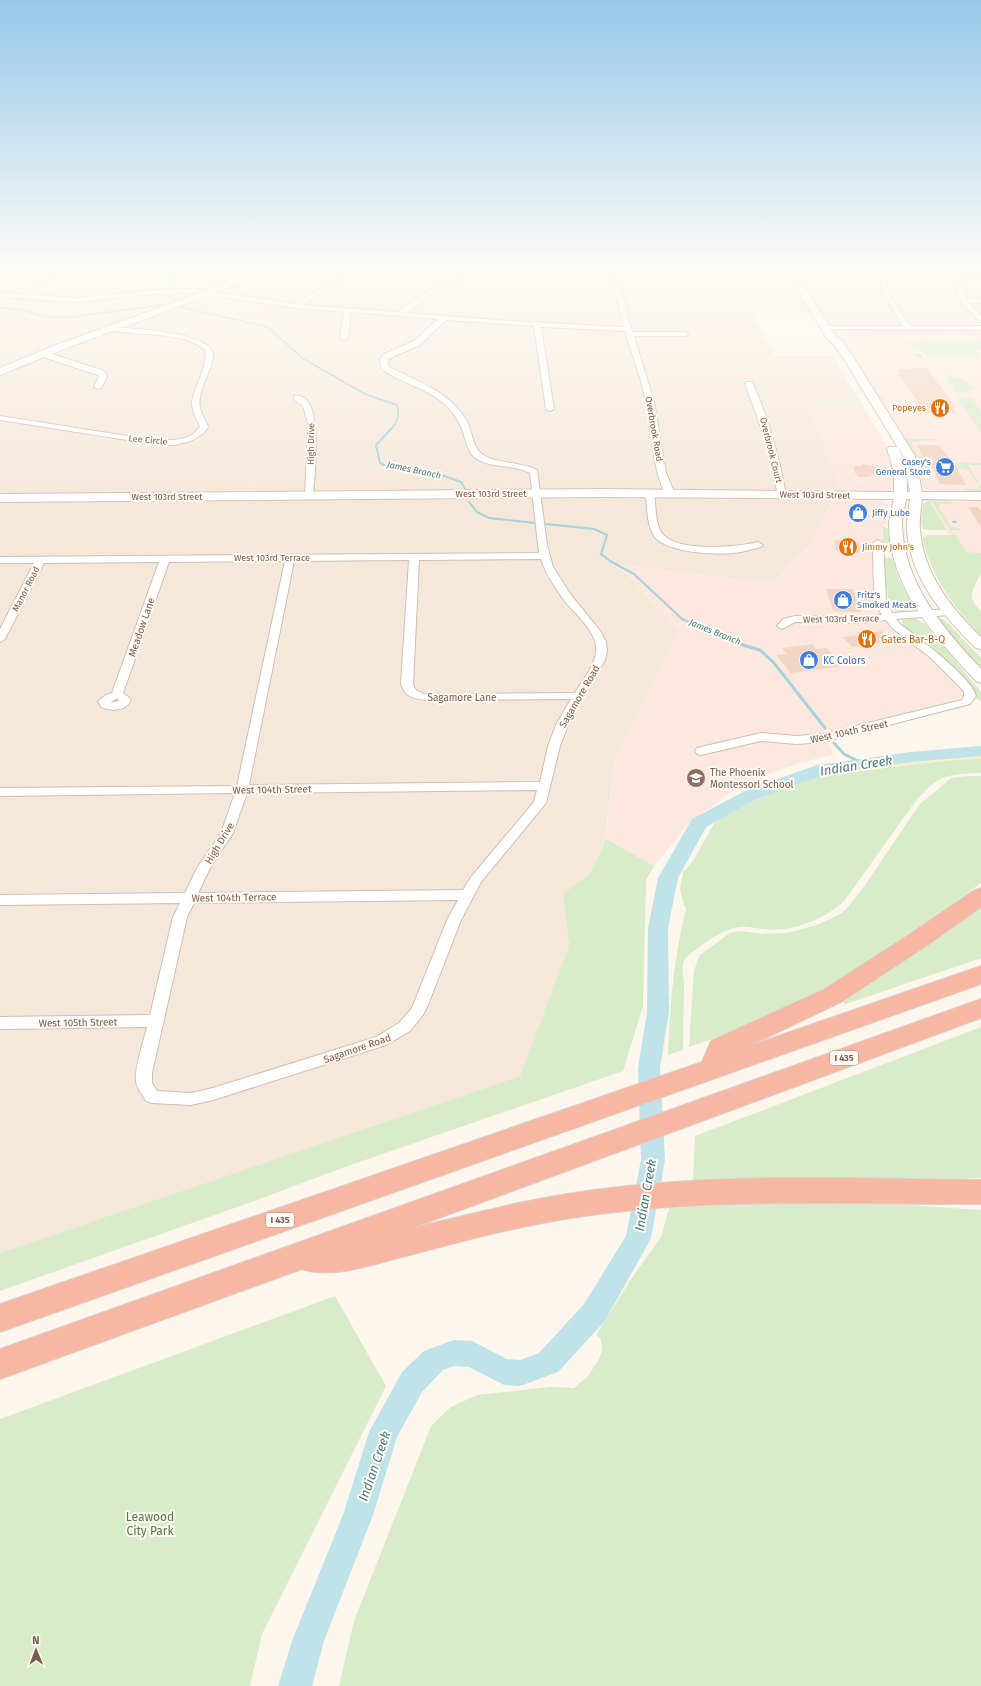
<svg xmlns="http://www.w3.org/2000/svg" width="981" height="1686" font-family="'Fira Sans',sans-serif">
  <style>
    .residential { fill: #f5e8da }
    .commercial { fill: #fde8e0 }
    .green { fill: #d8ecc9 }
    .sand { fill: #fcefc7 }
    .water { fill: #bfe3e8; stroke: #a5d3da }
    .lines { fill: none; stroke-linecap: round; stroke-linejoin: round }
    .stream-far2 { stroke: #a5d3da; stroke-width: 1.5 }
    .stream-far1 { stroke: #a5d3da; stroke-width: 2 }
    .stream { stroke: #a5d3da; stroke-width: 3 }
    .river { fill: #bfe3e8; fill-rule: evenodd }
    .building { fill: #f3d5c3 }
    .street-casing { stroke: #d1beb0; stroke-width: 2 }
    .secondary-casing { stroke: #d6c0b0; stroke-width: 2 }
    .highway-casing { stroke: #dad1cd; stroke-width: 2 }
    .street { fill: #fff; fill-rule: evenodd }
    .secondary { fill: #fff; fill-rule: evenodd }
    .highway { fill: #f7b7a3; fill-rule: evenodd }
    .labels { text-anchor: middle; stroke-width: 4; stroke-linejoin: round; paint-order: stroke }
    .far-food-label { font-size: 9px; fill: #c56008; stroke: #fffaf3; text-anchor: end }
    .far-street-label { font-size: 9px; fill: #7a5c4d; stroke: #fffaf3 }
    .far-shop-label { font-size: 9px; fill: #366cbe; stroke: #fffaf3; text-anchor: start }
    .far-water-label { font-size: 9px; font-style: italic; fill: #437c86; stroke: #fffaf3 }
    .shield { fill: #fffaf3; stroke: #a28b7f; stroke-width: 1 }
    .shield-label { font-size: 9px; font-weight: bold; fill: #7a5c4d }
    .street-label { font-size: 10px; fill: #7a5c4d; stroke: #fffaf3 }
    .food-label { font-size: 10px; fill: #c56008; stroke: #fffaf3; text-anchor: start }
    .shop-label { font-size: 10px; fill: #366cbe; stroke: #fffaf3; text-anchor: start }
    .education-label { font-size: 10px; fill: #785e54; stroke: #fffaf3; text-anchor: start }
    .near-park-label { font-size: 12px; fill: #537a41; stroke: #fffaf3 }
    .near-water-label { font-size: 13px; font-style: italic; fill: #437c86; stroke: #fffaf3 }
  </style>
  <rect width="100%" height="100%" fill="#fdf6ec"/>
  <!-- residential -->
  <g class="residential">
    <path d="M0 270H784L811 314H753L775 356H833L866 411H810L829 457 841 492 834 499 808 547 773 584 615 564 635 583 680 632 615 761 603 848 588 876 563 893 569 946 520 1076 0 1253Z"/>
    <path d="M795 270H981V346L844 344 833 331Z"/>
  </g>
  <!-- commercial -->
  <g class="commercial">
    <path d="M844 344 919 345 981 349V492L931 491 921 487Z"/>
    <path d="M810 411H866L889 450 895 473 894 489 886 492H841Z"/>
    <path d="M835 498 875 499 885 502 889 506 887 521 883 527 881 545H873L874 598 876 607 886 623 930 657 963 690 962 697 954 701 823 733 834 754 803 762 763 776 730 793 688 824 654 866 605 838 615 761 680 632 635 583 614 564 773 584 808 547Z"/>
    <path d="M929 500 981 501V554L961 555Z"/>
  </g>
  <!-- green -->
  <g class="green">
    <path d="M910 341 936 342 981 341V350H976L980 357H929C923 350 913 352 909 346L864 345 866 349H861L863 352H868L862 353 859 349 864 348 862 345H913L905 343V342Z"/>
    <path d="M949 375 963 379 973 389C967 393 960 396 954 390L955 387 946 379Z"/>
    <path d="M972 398 981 412V432L957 399Z"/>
    <path d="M906 439H936L938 440 913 442 912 445C918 454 918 458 930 460H916Z"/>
    <path d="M916 461 981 463V465H968L981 487V491H974L981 492 964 491H966L963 490 964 489H980L969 470H961L960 469H963V468H959L957 464 929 463 932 471 926 470V473H922L920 463Z"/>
    <path d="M927 501H931V504L947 530H926L921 528 923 527 921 524 923 504Z"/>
    <path d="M933 501 953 502 950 504H940L938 506 950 526 966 530H950L933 504Z"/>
    <path d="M883 526 888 529 890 550H882Z"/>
    <path d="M928 535H956L960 542H957L961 543 966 552 981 553C981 558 981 568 981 572 975 589 964 594 981 611V635C954 608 933 578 923 542V538Z"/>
    <path d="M883 557 892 558 899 580 912 604V608C906 613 896 612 889 608L887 589 884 587Z"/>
    <path d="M906 619H916L924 623 981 692V701L975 698 944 659 930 648 931 645C921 638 910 633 902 625V621Z"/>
    <path d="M943 619 949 624 981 658V669L957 645 937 620Z"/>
    <path d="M957 759H981V773C943 774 936 776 912 806L845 900C828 916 808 925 785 929 771 931 759 928 746 927 729 926 715 936 702 945 696 950 687 954 684 961 681 969 684 978 684 986 684 1007 683 1029 683 1050L668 1055C670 1006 674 956 686 909L683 902 680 889 683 872 693 861 715 822 727 815 787 784 814 775 837 774Z"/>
    <path d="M967 776H981V883C922 927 858 972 793 1005 759 1022 724 1035 689 1047L694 970 700 955 730 933 740 931 762 934 787 933 817 925 842 913 849 906 865 885 919 805 951 778Z"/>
    <path d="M605 838 654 866 646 880 643 1006 623 1071 342 1168 243 1205 0 1291V1253L520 1076 569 946 563 893 588 876 603 848Z"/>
    <path d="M981 908V958L864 998 845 1004 841 999 893 967Z"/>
    <path d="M981 1027V1178L898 1182 693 1183 695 1136Z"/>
    <path d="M786 1202 879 1203 981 1210V1686H339L354 1621 431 1426 451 1407 477 1395 551 1387 574 1388 588 1376 597 1362 602 1352 601 1339 596 1335 631 1279 661 1237 669 1208Z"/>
    <path d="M335 1296 386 1386 262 1634 250 1686H0V1419Z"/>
  </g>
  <!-- sand -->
  <path class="sand" d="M960 754H981V759C925 760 870 772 814 775L838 768 889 761Z"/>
  <!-- water -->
  <path class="water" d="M152 270H167L177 272 178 276 171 283Z"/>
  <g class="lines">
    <!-- stream-far2 -->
    <g class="stream-far2">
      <path d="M180 307 268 327 302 358 365 394 397 405C400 415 398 421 391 429"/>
      <path d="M0 308 17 309 46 317H72L162 305"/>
      <path d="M917 355 921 356"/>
    </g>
    <!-- stream-far1 -->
    <g class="stream-far1">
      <path d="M392 428 376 445 380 463 386 466 436 473 461 482 465 489"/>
      <path d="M469 502 477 512 489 518 534 523"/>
      <path d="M953 522H956"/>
      <path d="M546 524 594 529 607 535 601 554 610 561 634 574 682 619 717 634"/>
    </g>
    <!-- stream -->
    <g class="stream">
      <path d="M715 633 746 646 760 650 774 663 825 728"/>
      <path d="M834 743 844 754 862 763"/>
    </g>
    <!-- river -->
    <path class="river" d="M981 746V756L911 762 826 774 757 799 706 827 678 878 668 928 669 1012 660 1068 665 1160 651 1238 647 1246 604 1322 558 1372 520 1386 504 1385 469 1367 454 1366 443 1370 422 1392 397 1437 373 1515 324 1641 312 1686H278L292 1641 343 1515 369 1432 402 1372 424 1351 454 1340 472 1341 507 1359 520 1360 539 1353 584 1304 626 1236 641 1160 638 1068 647 1012 648 928 658 878 692 819 745 791 817 765 911 752Z"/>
  </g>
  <!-- building -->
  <g class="building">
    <path d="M910 368H927L956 408H953L956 413H926L898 374H901L898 369H910Z"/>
    <path d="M916 445H938L956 465 966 485 940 484 928 458 923 456Z"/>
    <path d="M862 464 875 466 876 474 868 477H859L856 475 853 466H862Z"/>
    <path d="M968 507H978L981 511V527Z"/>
    <path d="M854 508 867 510 863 519 850 517Z"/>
    <path d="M835 540 859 542 860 553 836 551Z"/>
    <path d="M826 589H853L861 612 833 611Z"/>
    <path d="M863 631 868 633 882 631 891 641 852 647 843 637 857 635V632Z"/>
    <path d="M813 644 816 649 827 648 842 666 791 673 776 655 786 654 782 648Z"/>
  </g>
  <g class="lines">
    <defs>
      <g id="street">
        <path d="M51 270H57L38 295 77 298 154 290 195 289 295 304 331 282 344 270H351L335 284 303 305 398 312C415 298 457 270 478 270L429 296 406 313 510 321 624 327 614 285V270H620V285L632 332H685L689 334 685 336H634L654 402 666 473 675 494 671 497C654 492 650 418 646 401 641 378 632 354 625 331L541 327 554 409 550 411 546 409 534 326 446 320 420 345 388 359V365L391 368C419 382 450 392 467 421 472 431 473 448 482 454 495 464 520 461 537 470L547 545 553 567 571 595 601 632 606 642 607 651 605 660 568 725 560 746 546 803 481 882 461 920 428 1005 423 1015 410 1031 386 1045 213 1100 191 1105 152 1103 146 1101C143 1096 137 1088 136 1082 134 1069 144 1040 147 1027L0 1029V1017L150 1015 173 917 180 903 0 905V895L185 893 197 868 221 833 235 793 0 796V788L237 786 285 561 169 562 123 693 131 699C127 712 111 711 101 707L98 701 106 695 112 693 159 562 44 563 5 639 0 642V629L34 563H0V557L539 553 530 473C514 464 493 469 477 459 466 452 466 437 461 427 456 415 448 406 438 399 422 387 402 383 386 372 381 369 380 365 380 359L384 354 414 341 438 319 351 312 348 338 344 340 340 338 344 312 296 308 195 293 154 294 77 302 0 297V293L31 295ZM541 559C545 573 555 587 563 599 574 613 599 633 596 652 595 666 582 681 575 693L425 694C418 692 415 691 413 684L419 560ZM409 560 401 684C405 697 413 698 425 700L571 699 556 725 548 746 540 782 249 785 294 561ZM117 698 119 701 110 703ZM537 790 534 802 471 877 463 890 198 893 210 868 233 833 247 793ZM458 900 447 920 412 1008 399 1023 376 1037 213 1088 191 1093 157 1091 152 1083V1073L187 917 194 903Z"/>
        <path d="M877 270H883L889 293 910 326H981V330L823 329V327L825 326H903L883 293Z"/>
        <path d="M952 270H958L959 275H981V279H961L966 299H981V303H969L981 316V322L979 321 960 301Z"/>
        <path d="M111 327C129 329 217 331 213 357 211 373 197 390 200 407 201 414 206 420 208 427L203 434 191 441 174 445H159L0 420V416L153 440H174L185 438 192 435 200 427C197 419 192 412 192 403 193 388 211 362 204 349 184 331 135 336 109 330L108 329Z"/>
        <path d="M40 352H46L104 371 107 376 102 387 98 389 94 387 99 376 98 375 40 356Z"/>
        <path d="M746 382H752L753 384C769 420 779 456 786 495L785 497H779L778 495 765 438 745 384Z"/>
        <path d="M294 396C326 390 314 479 313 496L309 499 305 496 308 423 303 406 294 400Z"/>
        <path d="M650 491 654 494C656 506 655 524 662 533 676 553 738 547 758 542L763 545 761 547C752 549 743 552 734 553 715 555 666 553 654 536 647 525 647 507 646 494Z"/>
        <path d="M878 540 883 543 886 600 892 613 949 609 954 612 949 615 896 619 900 624C917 637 972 677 976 696L970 704 823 742 797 744 761 741 701 755 697 754 695 751 697 748 761 733 797 736 823 734 962 700 964 696V692L959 686 931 658 892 628 886 620 867 623 795 622 782 629 777 626 783 619 795 616 867 617 882 615C871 599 874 562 873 543Z"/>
      </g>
      <g id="secondary">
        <path d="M252 270H262L246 280 211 295 64 349 0 375V368L56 345 205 291Z"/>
        <path d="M786 270H794L836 337 842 341 852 355 915 456 922 492H981V500L922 499C921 509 919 520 920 530 923 573 951 608 981 637V649L976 648C943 616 910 578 907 530 906 519 909 509 910 499H906C905 507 902 515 902 523 903 583 943 628 981 669V683L976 681C935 637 889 587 889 523 890 515 892 507 894 499L604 497 0 502V494L604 489 894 492V472L887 449 889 447H897C906 459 907 477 907 492H910L903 456 842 356 834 345 827 339Z"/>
      </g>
      <g id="highway">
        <path d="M981 888V907L926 946 841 1002 749 1046 981 966V984L0 1332V1304L702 1062 711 1041 823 990 910 934 973 891Z"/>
        <path d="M981 999V1018L412 1228C468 1215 523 1200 580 1192 712 1172 848 1179 981 1180V1204C829 1204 674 1195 523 1227 484 1235 445 1246 406 1256 376 1263 332 1280 302 1269L0 1379V1349Z"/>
      </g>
    </defs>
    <!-- street casing -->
    <use href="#street" class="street-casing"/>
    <!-- secondary casing -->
    <use href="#secondary" class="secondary-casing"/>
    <!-- highway casing -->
    <use href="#highway" class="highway-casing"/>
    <!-- street -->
    <use href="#street" class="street"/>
    <!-- secondary -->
    <use href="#secondary" class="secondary"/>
    <!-- highway -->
    <use href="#highway" class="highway"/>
  </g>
  <!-- sky -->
  <linearGradient id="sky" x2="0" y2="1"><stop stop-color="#97c7e8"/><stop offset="0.53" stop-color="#fefbf6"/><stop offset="1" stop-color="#fefbf6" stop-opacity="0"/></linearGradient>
  <rect width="981" height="506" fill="url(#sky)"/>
  <!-- icons -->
  <defs>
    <symbol id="restaurant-disc" viewBox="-11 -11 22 22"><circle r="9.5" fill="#e8710a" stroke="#fffaf3"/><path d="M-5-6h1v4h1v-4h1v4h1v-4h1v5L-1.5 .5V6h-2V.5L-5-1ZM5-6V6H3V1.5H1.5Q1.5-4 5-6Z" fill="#fff"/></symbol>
    <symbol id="supermarket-disc" viewBox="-11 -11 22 22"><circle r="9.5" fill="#3f7fe0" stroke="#fffaf3"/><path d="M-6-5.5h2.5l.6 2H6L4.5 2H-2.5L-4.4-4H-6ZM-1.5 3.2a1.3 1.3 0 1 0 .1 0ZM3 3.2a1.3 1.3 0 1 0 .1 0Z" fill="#fff"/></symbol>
    <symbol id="shop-disc" viewBox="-11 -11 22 22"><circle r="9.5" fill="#3f7fe0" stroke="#fffaf3"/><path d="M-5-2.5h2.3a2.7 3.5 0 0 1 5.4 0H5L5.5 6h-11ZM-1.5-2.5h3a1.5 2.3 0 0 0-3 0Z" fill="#fff"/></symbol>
    <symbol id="school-disc" viewBox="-11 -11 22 22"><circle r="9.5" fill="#8d6e63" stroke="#fffaf3"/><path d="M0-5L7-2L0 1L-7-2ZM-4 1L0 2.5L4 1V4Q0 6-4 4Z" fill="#fff"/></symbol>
  </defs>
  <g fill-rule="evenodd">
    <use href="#restaurant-disc" x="929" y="397" width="22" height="22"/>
    <use href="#supermarket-disc" x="934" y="456" width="22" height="22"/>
    <use href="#shop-disc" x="847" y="502" width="22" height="22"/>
    <use href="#restaurant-disc" x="837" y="536" width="22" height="22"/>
    <use href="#shop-disc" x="832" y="589" width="22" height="22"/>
    <use href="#restaurant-disc" x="856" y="628" width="22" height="22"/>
    <use href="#shop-disc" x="798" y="649" width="22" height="22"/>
    <use href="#school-disc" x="685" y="767" width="22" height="22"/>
  </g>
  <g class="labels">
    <!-- far-food labels -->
    <g class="far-food-label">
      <text x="926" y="411">Popeyes</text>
      <text x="862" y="550" text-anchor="start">Jimmy John's</text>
    </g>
    <!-- far-street labels -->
    <g class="far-street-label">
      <text transform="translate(654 429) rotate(80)" y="3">Overbrook Road</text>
      <text transform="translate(148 440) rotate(5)" y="3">Lee Circle</text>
      <text transform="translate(311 444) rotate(-89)" y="3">High Drive</text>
      <text transform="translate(771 450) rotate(76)" y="3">Overbrook Court</text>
      <text x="491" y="497">West 103rd Street</text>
      <text transform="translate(815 495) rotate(1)" y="3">West 103rd Street</text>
      <text x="167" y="500">West 103rd Street</text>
      <text x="272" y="561">West 103rd Terrace</text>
      <text transform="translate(26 589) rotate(-63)" y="3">Manor Road</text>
      <text transform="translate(841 619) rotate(-1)" y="3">West 103rd Terrace</text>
    </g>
    <!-- far-shop labels -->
    <g class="far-shop-label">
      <text x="931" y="465" text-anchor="end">Casey's<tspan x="931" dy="10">General Store</tspan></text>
      <text x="872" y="516">Jiffy Lube</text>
      <text x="857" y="598">Fritz's<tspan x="857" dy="10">Smoked Meats</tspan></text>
    </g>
    <!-- far-water labels -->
    <g class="far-water-label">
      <text transform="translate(414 470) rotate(12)" y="3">James Branch</text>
      <text transform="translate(715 632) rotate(22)" y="3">James Branch</text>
    </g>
    <!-- shield labels -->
    <g class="shield">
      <rect x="830" y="1051" width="28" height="14" rx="3"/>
      <rect x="266" y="1213" width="28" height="14" rx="3"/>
    </g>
    <g class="shield-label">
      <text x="844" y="1061">I 435</text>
      <text x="280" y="1223">I 435</text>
    </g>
    <!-- street labels -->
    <g class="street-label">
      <text transform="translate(141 627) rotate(-71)" y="4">Meadow Lane</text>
      <text transform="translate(579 696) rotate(-60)" y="4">Sagamore Road</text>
      <text x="462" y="701">Sagamore Lane</text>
      <text transform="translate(849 731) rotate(-12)" y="4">West 104th Street</text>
      <text transform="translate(272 789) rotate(-1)" y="4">West 104th Street</text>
      <text transform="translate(219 843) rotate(-59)" y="4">High Drive</text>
      <text transform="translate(234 897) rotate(-1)" y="4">West 104th Terrace</text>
      <text transform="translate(78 1022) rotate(-1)" y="4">West 105th Street</text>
      <text transform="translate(357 1048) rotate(-19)" y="4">Sagamore Road</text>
    </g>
    <!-- food labels -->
    <g class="food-label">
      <text x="881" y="643">Gates Bar-B-Q</text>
    </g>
    <!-- shop labels -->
    <g class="shop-label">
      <text x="823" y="664">KC Colors</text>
    </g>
    <!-- education labels -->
    <g class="education-label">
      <text x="710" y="776">The Phoenix<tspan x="710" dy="12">Montessori School</tspan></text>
    </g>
    <!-- near-park labels -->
    <g class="near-park-label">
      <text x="150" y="1521">Leawood<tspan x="150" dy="14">City Park</tspan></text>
    </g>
    <!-- near-water labels -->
    <g class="near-water-label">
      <text transform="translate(856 765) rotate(-9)" y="5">Indian Creek</text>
      <text transform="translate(645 1195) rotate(-80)" y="5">Indian Creek</text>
      <text transform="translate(374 1466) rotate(-71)" y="5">Indian Creek</text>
    </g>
  </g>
  <!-- north arrow -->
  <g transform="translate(36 1650) rotate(359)" stroke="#fffaf3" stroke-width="3" paint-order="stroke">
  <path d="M0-3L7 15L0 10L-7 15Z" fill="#7a5c4d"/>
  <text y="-6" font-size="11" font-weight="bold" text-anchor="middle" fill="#7a5c4d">N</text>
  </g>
</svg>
